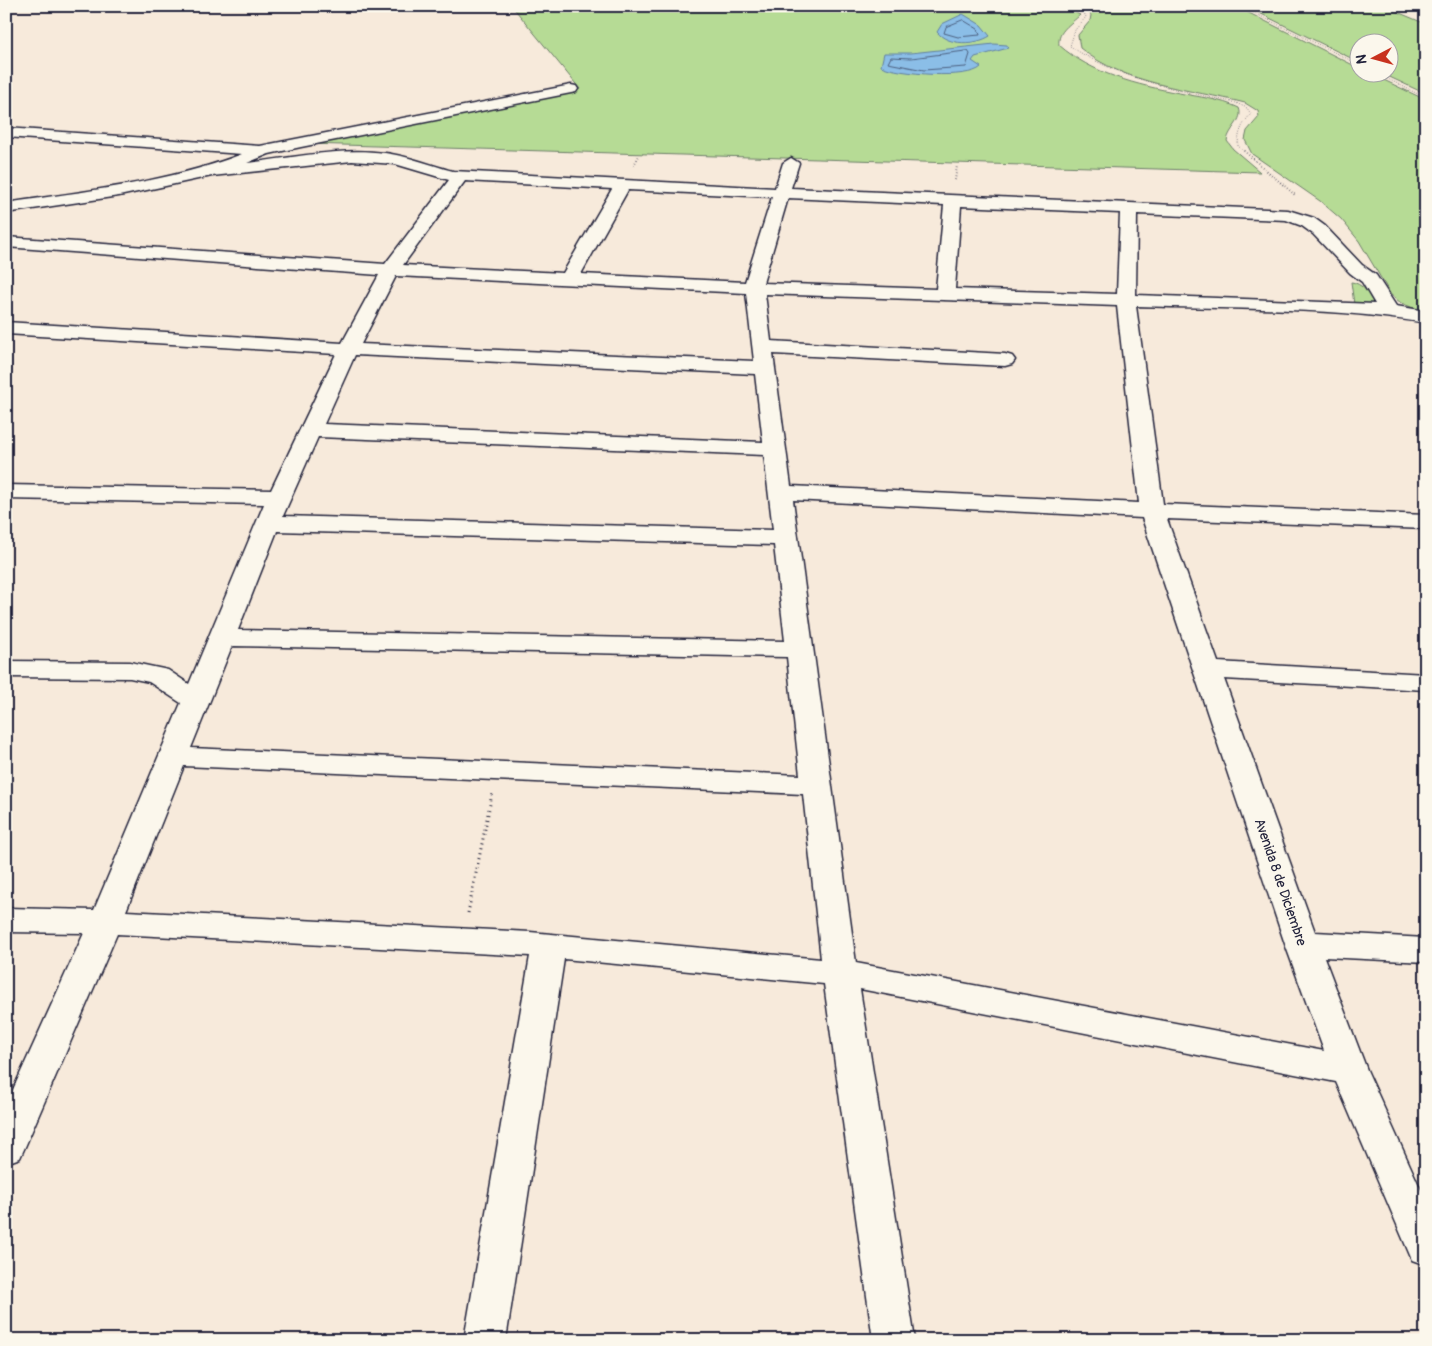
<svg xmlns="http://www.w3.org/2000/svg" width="1432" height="1346" font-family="Pangolin,sans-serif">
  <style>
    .green { fill: #b6db95; stroke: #6c7e68 }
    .water { fill: #8bbee7; stroke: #6180a2 }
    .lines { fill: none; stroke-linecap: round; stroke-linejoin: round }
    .shore { stroke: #4c6080; stroke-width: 1 }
    .minor-casing { stroke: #22223b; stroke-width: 3 }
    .path-far2 { stroke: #22223b; stroke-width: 1; stroke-dasharray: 0.5 2; stroke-linecap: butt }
    .path-far1 { stroke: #22223b; stroke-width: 2; stroke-dasharray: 0.5 2.5; stroke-linecap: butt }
    .path { stroke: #22223b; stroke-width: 3; stroke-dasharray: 1 4; stroke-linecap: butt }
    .minor { fill: #fbf7ec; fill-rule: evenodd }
    .labels { text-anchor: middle; stroke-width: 5; stroke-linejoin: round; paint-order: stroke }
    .street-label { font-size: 14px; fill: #22223b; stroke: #fbf7ec }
  </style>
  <rect width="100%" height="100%" fill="#f7eadb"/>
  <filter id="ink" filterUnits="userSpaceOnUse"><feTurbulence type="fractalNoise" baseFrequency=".02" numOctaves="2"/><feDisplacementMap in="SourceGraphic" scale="10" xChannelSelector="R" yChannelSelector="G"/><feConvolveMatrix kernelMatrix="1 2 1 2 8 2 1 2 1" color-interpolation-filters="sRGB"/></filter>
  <g filter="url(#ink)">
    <!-- green -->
    <g class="green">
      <path d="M512 6H1063L1080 15C1071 24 1057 31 1059 45 1092 74 1137 85 1179 93 1199 97 1220 99 1239 108 1244 120 1229 128 1227 141L1233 149 1260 172 308 144 580 89Z"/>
      <path d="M1081 6H1235L1359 68 1360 72 1369 73 1426 100V313L1401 303 1391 295 1359 241 1341 219 1320 201 1252 154 1245 140 1247 131 1259 117 1258 111 1245 103C1191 89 1125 85 1080 48L1078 35 1090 21 1091 15Z"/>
      <path d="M1245 6H1383L1426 24V94L1381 73 1390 72V42H1360L1359 62Z"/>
      <path d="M1351 282C1360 282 1374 296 1375 305L1354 304Z"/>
    </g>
    <!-- water -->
    <g class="water">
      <path d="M963 14 981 25 990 36C976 45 948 46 937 32L942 24Z"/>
      <path d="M994 44 1007 45 1008 48 975 57 972 61 981 67C968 80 898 74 881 66L884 53H911Z"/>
    </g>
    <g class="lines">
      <!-- shore -->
      <g class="shore">
        <path d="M963 20 978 29 980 35 958 37 944 33 946 27Z"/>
        <path d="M968 51 970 54 966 67 924 70 888 63 891 57 911 58Z"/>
      </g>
      <defs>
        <path id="minor" d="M571 85 576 86 578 89 576 92 301 147 269 154 247 163C292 158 340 147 385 153 409 156 430 165 453 171L775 188 783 163 791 158 799 163 791 188 1288 210 1314 218 1325 226 1362 265 1376 275 1396 306 1426 311V323C1331 307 1232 309 1136 306L1163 504 1426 515V529L1167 519 1218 662 1426 674V690L1224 679 1315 932 1426 938V962L1324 957 1367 1070 1426 1201V1265L1412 1260 1336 1082 860 989 915 1340H873L824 984 564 959 506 1340H464L530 956 117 934 25 1147 20 1158 6 1163V1105L84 933 6 932V908L94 910 181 703 149 682 130 678 6 677V661L130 662 168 670 189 684 264 504 6 499V485L271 490 336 354 6 334V322L342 343 379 275 6 247V237L385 264 449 180 395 164 352 161 212 176 119 196 6 213V203C85 191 167 183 242 154L6 137V128L260 146ZM465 181 612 189 563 273 403 265ZM628 190 772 197 745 282 581 274ZM788 198 944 205 936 289 763 283ZM961 206 1120 213 1117 294 955 289ZM1137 214 1286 220 1302 226 1313 234 1350 273 1362 282 1375 304 1136 295ZM396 276 746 293 754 361 361 344ZM765 294 1117 306 1139 503 791 486 773 354 1005 366 1012 364 1015 360 1012 356 1005 354 771 341ZM355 355 755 374 763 442 324 424ZM318 437 764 455 773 530 283 516ZM793 500 1142 518 1285 944 1324 1051 856 963ZM277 531 774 545 785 641 238 630ZM232 646 787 657 800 775 191 748ZM184 766 803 794 821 959 530 932 126 911Z"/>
      </defs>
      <!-- minor casing -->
      <use href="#minor" class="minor-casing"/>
      <!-- path-far2 -->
      <g class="path-far2">
        <path d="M1070 6 1083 11 1086 17 1075 30 1070 46C1121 80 1178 90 1236 103L1247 108 1251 114C1242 124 1238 133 1238 146L1245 152"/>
        <path d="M1240 6 1360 65"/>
        <path d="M1374 72 1426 98"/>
      </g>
      <!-- path-far1 -->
      <g class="path-far1">
        <path d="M1244 151 1295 195"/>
        <path d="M634 165 639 156"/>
        <path d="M955 180 957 166"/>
      </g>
      <!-- path -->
      <path class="path" d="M468 913 492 794"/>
      <!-- minor -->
      <use href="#minor" class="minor"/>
    </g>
  </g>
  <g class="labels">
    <!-- street labels -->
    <g class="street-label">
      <text transform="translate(1281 882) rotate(71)" y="5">Avenida 8 de Diciembre</text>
    </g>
  </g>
  <!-- margin -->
  <rect width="1432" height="1346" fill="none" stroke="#fbf7ec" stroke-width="25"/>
  <rect x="12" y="12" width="1407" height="1321" fill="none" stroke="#22223b" stroke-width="2" filter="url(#ink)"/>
  <!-- north arrow -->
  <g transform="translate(1374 58) rotate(264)"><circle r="24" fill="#fbf7ec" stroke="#a4a2a5"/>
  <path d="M0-4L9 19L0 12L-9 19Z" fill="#c8321e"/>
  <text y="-8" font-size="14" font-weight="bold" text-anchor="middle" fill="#22223b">N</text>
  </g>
</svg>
